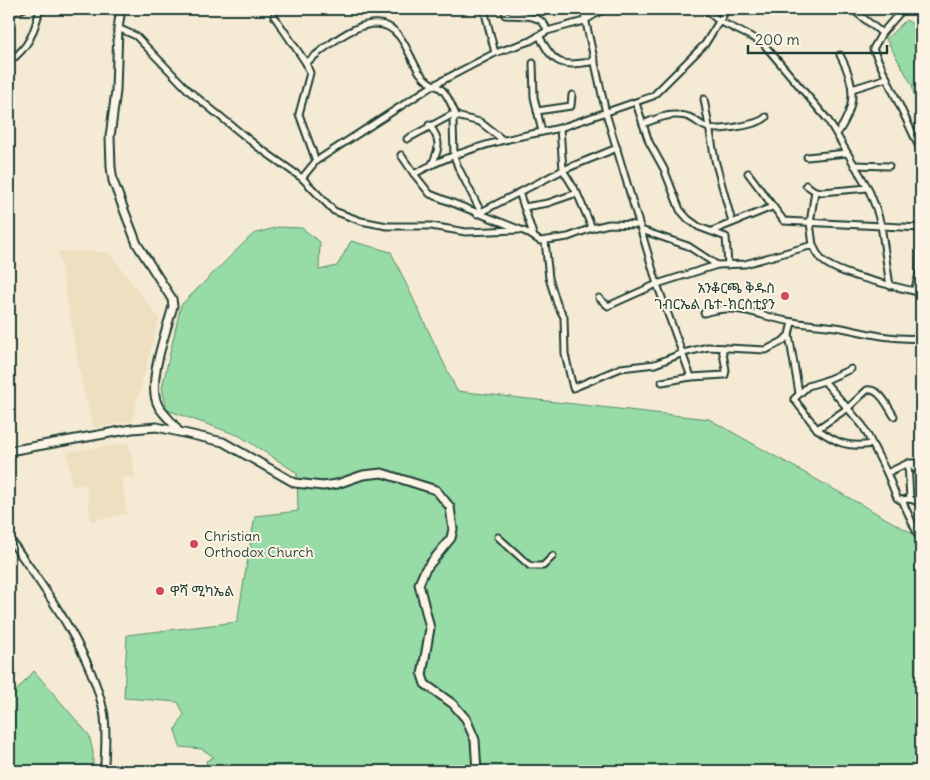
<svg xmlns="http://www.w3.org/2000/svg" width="930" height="780" font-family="Delius,'Noto Sans Ethiopic',sans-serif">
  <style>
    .built { fill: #eddfc0 }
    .green { fill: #97dba6; stroke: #5b8c6d }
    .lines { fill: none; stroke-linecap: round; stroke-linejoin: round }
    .minor-casing { stroke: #1f3d34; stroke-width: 9 }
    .tertiary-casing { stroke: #1f3d34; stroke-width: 10 }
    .secondary-casing { stroke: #1f3d34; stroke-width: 11 }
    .minor { stroke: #fcf5e5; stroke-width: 5 }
    .tertiary { stroke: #fcf5e5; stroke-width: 6 }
    .secondary { stroke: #fcf5e5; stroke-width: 7 }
    .poi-dot { fill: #d1495b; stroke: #fcf5e5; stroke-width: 2 }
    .labels { text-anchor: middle; stroke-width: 4; stroke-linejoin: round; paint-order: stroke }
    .poi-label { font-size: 14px; fill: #1f3d34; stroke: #fcf5e5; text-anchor: start }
  </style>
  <rect width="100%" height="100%" fill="#f5ebd4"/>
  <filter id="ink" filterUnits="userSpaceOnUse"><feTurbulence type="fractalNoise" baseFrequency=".02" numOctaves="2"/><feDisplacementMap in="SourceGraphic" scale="10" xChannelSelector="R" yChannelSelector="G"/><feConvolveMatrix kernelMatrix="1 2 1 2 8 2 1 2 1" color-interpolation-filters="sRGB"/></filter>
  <g filter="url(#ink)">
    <!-- built -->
    <g class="built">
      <path d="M58 251 108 252 159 318 132 421 94 428 83 389Z"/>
      <path d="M129 443 135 477 121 478 127 513 91 521 86 485 72 486 67 452Z"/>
    </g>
    <!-- green -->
    <g class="green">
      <path d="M906 20 921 29V128L912 85 886 39Z"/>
      <path d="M278 227 302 228 320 242 319 270 337 266 351 241 391 252 457 391 709 419 917 536 921 563V771H208L206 761 214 757 202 749 180 747 175 730 184 714 178 702 124 698 127 635 237 622 255 516 298 511 297 473 240 436 167 410 162 388 181 305 253 234Z"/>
      <path d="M34 671 89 735 93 752V768L89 771H9V699Z"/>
    </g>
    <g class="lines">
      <defs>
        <g id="minor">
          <path d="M484 9 495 53"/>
          <path d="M583 9 606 113 641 230 688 246 717 265"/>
          <path d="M705 9 719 21 762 42 828 120 868 188 876 208 881 225 890 286"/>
          <path d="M852 9 882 33"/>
          <path d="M903 9 882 33 873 49 921 151"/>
          <path d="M9 14 23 9"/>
          <path d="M505 15C519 16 544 13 547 31"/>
          <path d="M274 16 306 63C327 46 374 3 399 36 408 47 412 62 420 73 426 81 430 83 438 87 446 90 453 108 456 116L480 122 503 140"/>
          <path d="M118 28 136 36 189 91 258 147 302 178 334 211 361 221 387 226H431L466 232 519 230"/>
          <path d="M539 35C554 66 562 67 595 61"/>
          <path d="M9 62C29 47 34 33 40 9"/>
          <path d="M852 89 887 78"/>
          <path d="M704 99 715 160 732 222"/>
          <path d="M636 103 649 142 664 169 680 210 688 219 699 227 726 237 728 265"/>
          <path d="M537 111 571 106 572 95"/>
          <path d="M456 116 453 121 454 156 458 167 481 212"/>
          <path d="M643 124C653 120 666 114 677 115 695 115 697 125 709 128 719 131 759 125 766 117"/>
          <path d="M429 125C441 139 440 148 432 164"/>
          <path d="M560 128 653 96 705 44 727 9"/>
          <path d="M837 134C857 106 856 85 840 55"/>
          <path d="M407 139 455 113"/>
          <path d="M401 155 414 174C453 152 498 140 542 132"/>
          <path d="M807 157 847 153"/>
          <path d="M316 161 432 86 495 53 530 41 547 31 584 21 604 9"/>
          <path d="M854 165 889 166"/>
          <path d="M748 173 784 221 921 228"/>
          <path d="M414 174 430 194 526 232 540 241 568 237 592 228 577 193 563 170 617 148"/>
          <path d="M302 178 316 161 299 114 310 73 306 63"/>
          <path d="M806 185 815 191 822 192 868 188"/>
          <path d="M519 192 534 237"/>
          <path d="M524 207 548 203 577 193"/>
          <path d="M477 214 563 170 560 128 542 132 534 97 533 63"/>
          <path d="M592 228 609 224 639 225"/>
          <path d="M641 230 657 284 691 377 725 375 726 370 722 348"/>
          <path d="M712 231 772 207"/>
          <path d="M545 241 549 278 557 304 564 317 565 354 573 388 621 368 655 364 683 353 708 347 766 350 783 341 789 335 792 322"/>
          <path d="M813 245 810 223 815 191"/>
          <path d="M914 291 919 275 921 236"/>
          <path d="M599 298 608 306 657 284 717 265 745 264 813 245C815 250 818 255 821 259 837 276 898 286 921 293"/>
          <path d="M704 313C740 302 758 317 793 322 809 325 826 325 842 328 870 334 893 340 921 338"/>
          <path d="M789 335 799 393"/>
          <path d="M851 369 824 381 863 426 887 473"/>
          <path d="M824 381 808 386 794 399 817 429 848 408 867 390C880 388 888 407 894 416"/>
          <path d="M662 382 691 377"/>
          <path d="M817 429C837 443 847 448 872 444"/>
          <path d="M908 463 887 473 897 498 900 500 910 499"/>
          <path d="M921 463H908L910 499 921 503"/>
          <path d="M912 464 921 477"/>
          <path d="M902 500 921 542"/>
          <path d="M498 537 530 566H543L553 556"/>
        </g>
        <path id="tertiary" d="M9 538C45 589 91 651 104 713 107 732 105 753 104 771"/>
        <g id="secondary">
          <path d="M121 9 118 28 116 91 110 137 111 167 113 181 137 244 172 299 173 306C167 330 145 385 159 407 164 415 173 422 178 431"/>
          <path d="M9 451 132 429 157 427 223 442 295 483 323 486 337 484 363 475 382 473 436 490 450 507 453 529 451 538 425 570 419 584 430 628 422 675 425 684 453 704 466 719 475 740 477 771"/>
        </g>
      </defs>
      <!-- minor casing -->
      <use href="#minor" class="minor-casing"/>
      <!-- tertiary casing -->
      <use href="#tertiary" class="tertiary-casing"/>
      <!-- secondary casing -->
      <use href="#secondary" class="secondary-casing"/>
      <!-- minor -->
      <use href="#minor" class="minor"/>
      <!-- tertiary -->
      <use href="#tertiary" class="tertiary"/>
      <!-- secondary -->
      <use href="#secondary" class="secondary"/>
    </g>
  </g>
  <!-- markers -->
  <g class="poi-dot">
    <circle cx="785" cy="296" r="5"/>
    <circle cx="194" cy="544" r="5"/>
    <circle cx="160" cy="591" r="5"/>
  </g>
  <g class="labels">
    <!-- poi labels -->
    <g class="poi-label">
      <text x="775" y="293" text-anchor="end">አንቆርጫ ቅዱስ<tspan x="775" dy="16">ገብርኤል ቤተ-ክርስቲያን</tspan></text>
      <text x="204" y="541">Christian<tspan x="204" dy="16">Orthodox Church</tspan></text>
      <text x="170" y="596">ዋሻ ሚካኤል</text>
    </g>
  </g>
  <!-- margin -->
  <rect width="930" height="780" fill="none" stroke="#fcf5e5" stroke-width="30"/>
  <rect x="15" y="15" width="900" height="750" fill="none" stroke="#1f3d34" stroke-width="2" filter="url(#ink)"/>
  <!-- scale -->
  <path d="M748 45v8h139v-8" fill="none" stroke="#1f3d34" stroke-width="2.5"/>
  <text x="755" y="45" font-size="15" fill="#1f3d34" stroke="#fcf5e5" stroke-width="4" paint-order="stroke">200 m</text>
</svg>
